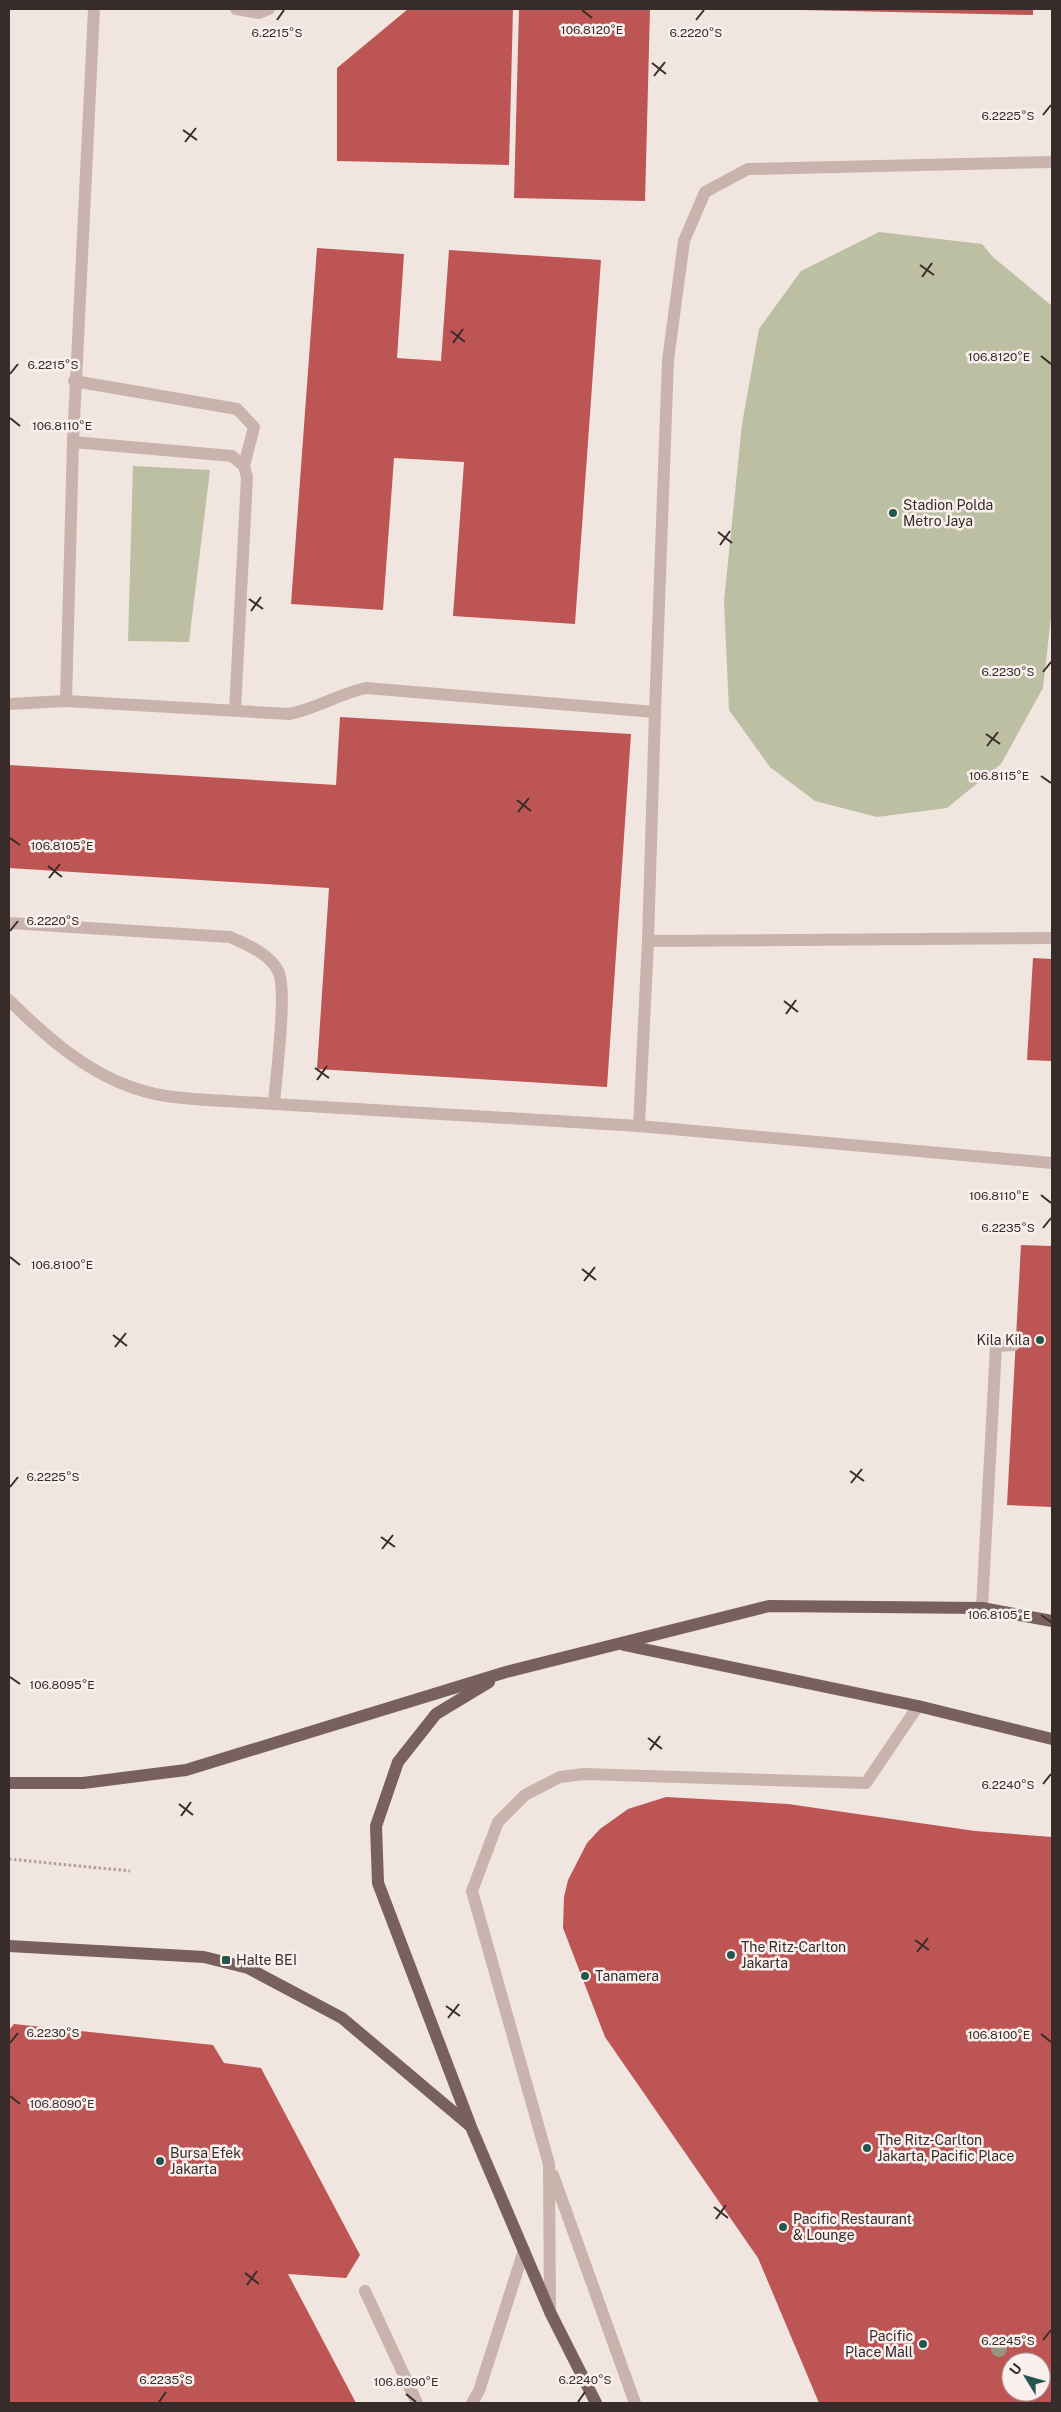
<svg xmlns="http://www.w3.org/2000/svg" width="1061" height="2412" font-family="'Public Sans',sans-serif">
  <style>
    .green { fill: #bcbfa1 }
    .building { fill: #bc5554; fill-rule: evenodd }
    .lines { fill: none; stroke-linecap: round; stroke-linejoin: round }
    .path { stroke: #b49d97; stroke-width: 3; stroke-dasharray: 2.5 2.5; stroke-linecap: butt }
    .minor { stroke: #c9b3ad; stroke-width: 12 }
    .major { stroke: #78605e; stroke-width: 12 }
    .tree { fill: #989580 }
    .ticks { fill: none; stroke: #382c2b; stroke-width: 2 }
    .poi-dot { fill: #24564d; stroke: #f9f0ed; stroke-width: 2 }
    .labels { text-anchor: middle; stroke-width: 5; stroke-linejoin: round; paint-order: stroke }
    .poi-label { font-size: 14px; fill: #382c2b; stroke: #f9f0ed; text-anchor: start }
    .ticks-label { font-size: 12px; text-anchor: middle; fill: #382c2b; stroke: #f9f0ed; stroke-width: 5; stroke-linejoin: round; paint-order: stroke }
  </style>
  <rect width="100%" height="100%" fill="#f1e5e0"/>
  <!-- green -->
  <g class="green">
    <path d="M879 232 982 244 993 257 1052 306V608L1043 688 1001 764 947 808 877 817 815 801 770 767 729 710 724 601 742 424 759 329 801 271Z"/>
    <path d="M133 466 210 470 189 642 128 641Z"/>
  </g>
  <!-- building -->
  <g class="building">
    <path d="M408 9H513L509 165 337 161V68Z"/>
    <path d="M519 9H650L645 201 514 198Z"/>
    <path d="M801 9H1033V15L801 10Z"/>
    <path d="M317 248 404 254 397 358 441 361 449 250 601 260 575 624 453 616 464 462 394 458 383 610 291 604Z"/>
    <path d="M340 717 631 734 607 1087 317 1069 329 888 9 868V765L336 785Z"/>
    <path d="M1033 958 1052 959V1061L1027 1060Z"/>
    <path d="M1021 1245 1052 1246V1507L1007 1505Z"/>
    <path d="M666 1797 788 1804 975 1831 1052 1837V2403H819L758 2258 605 2037 563 1928 564 1897 568 1880 587 1843 600 1829 628 1809ZM1011 2362H1041V2392H1011Z"/>
    <path d="M14 2024 213 2045 224 2063 261 2068 360 2255 346 2278 288 2274 356 2403H9V2030Z"/>
  </g>
  <g class="lines">
    <!-- path -->
    <path class="path" d="M9 1859 130 1871"/>
    <!-- minor -->
    <g class="minor">
      <path d="M236 9 259 13 269 9"/>
      <path d="M74 381 237 409 254 427 244 466"/>
      <path d="M73 442 94 9"/>
      <path d="M66 701 73 442 232 456 244 466 247 477 235 710"/>
      <path d="M9 704 66 701 289 714C316 709 338 694 366 688L655 712 648 941 639 1126 274 1104C276 1076 287 995 279 973 272 955 246 944 230 937L9 923"/>
      <path d="M655 712 668 360 684 241 705 192 748 169 1052 162"/>
      <path d="M648 941 1052 938"/>
      <path d="M9 1000C53 1044 102 1086 166 1096 201 1101 238 1101 274 1104"/>
      <path d="M639 1126 1052 1163"/>
      <path d="M982 1608 996 1346 1014 1345"/>
      <path d="M553 2175 635 2403"/>
      <path d="M365 2291 417 2403"/>
      <path d="M550 2312 549 2164 472 1891 498 1822 525 1795 560 1777 584 1774 866 1783 918 1706"/>
      <path d="M472 2403 479 2391 524 2250"/>
    </g>
    <!-- major -->
    <g class="major">
      <path d="M624 1645 918 1706 1052 1739"/>
      <path d="M489 1682 436 1714 398 1762 376 1826 378 1883 471 2127 550 2312 596 2403"/>
      <path d="M9 1783H83L186 1770 506 1672 769 1606 982 1608 1052 1621"/>
      <path d="M9 1946 204 1957 248 1968 342 2018 469 2125"/>
    </g>
  </g>
  <!-- trees -->
  <circle class="tree" cx="999" cy="2349" r="8"/>
  <!-- ticks -->
  <path class="ticks" d="M582 10 592 18M277 20 284 10M696 20 704 10M652 63 666 74M654 76 665 62M1043 115 1051 105M183 130 197 140M185 142 196 128M920 265 934 275M922 277 932 263M451 331 465 342M453 343 463 329M1041 356 1051 364M10 374 18 364M10 418 20 426M718 532 732 543M720 545 730 531M249 599 263 609M251 611 261 597M1043 672 1051 662M986 734 1000 744M987 746 998 732M1041 776 1051 783M517 800 531 811M518 812 529 798M10 838 20 845M48 866 62 877M49 878 60 864M10 931 18 921M784 1001 798 1012M786 1014 796 1000M315 1068 329 1078M317 1080 327 1066M1041 1195 1051 1203M1043 1228 1051 1218M10 1257 20 1265M582 1269 596 1280M584 1281 595 1267M113 1335 127 1346M115 1347 126 1333M850 1471 864 1481M851 1483 862 1469M10 1487 18 1477M381 1537 395 1547M382 1549 393 1535M1041 1615 1051 1622M10 1677 20 1684M648 1738 662 1749M650 1750 660 1736M1043 1784 1051 1774M179 1804 193 1815M181 1816 191 1802M915 1940 929 1950M917 1952 928 1938M446 2006 460 2016M448 2018 459 2004M1041 2034 1051 2042M10 2043 18 2033M10 2096 20 2104M714 2207 728 2218M716 2219 726 2205M245 2273 259 2284M247 2285 257 2271M1043 2340 1051 2330M406 2394 416 2402M159 2402 166 2392M578 2402 585 2392"/>
  <!-- markers -->
  <g class="poi-dot">
    <circle cx="893" cy="513" r="5"/>
    <circle cx="1040" cy="1340" r="5"/>
    <circle cx="731" cy="1955" r="5"/>
    <rect x="221" y="1955" width="10" height="10" rx="2.5"/>
    <circle cx="585" cy="1976" r="5"/>
    <circle cx="867" cy="2148" r="5"/>
    <circle cx="160" cy="2161" r="5"/>
    <circle cx="783" cy="2227" r="5"/>
    <circle cx="923" cy="2344" r="5"/>
  </g>
  <g class="labels">
    <!-- poi labels -->
    <g class="poi-label">
      <text x="903" y="510">Stadion Polda<tspan x="903" dy="16">Metro Jaya</tspan></text>
      <text x="1030" y="1345" text-anchor="end">Kila Kila</text>
      <text x="741" y="1952">The Ritz-Carlton<tspan x="741" dy="16">Jakarta</tspan></text>
      <text x="236" y="1965">Halte BEI</text>
      <text x="595" y="1981">Tanamera</text>
      <text x="877" y="2145">The Ritz-Carlton<tspan x="877" dy="16">Jakarta, Pacific Place</tspan></text>
      <text x="170" y="2158">Bursa Efek<tspan x="170" dy="16">Jakarta</tspan></text>
      <text x="793" y="2224">Pacific Restaurant<tspan x="793" dy="16">&amp; Lounge</tspan></text>
      <text x="913" y="2341" text-anchor="end">Pacific<tspan x="913" dy="16">Place Mall</tspan></text>
    </g>
  </g>
  <g class="ticks-label">
    <text x="592" y="34">106.8120°E</text>
    <text x="277" y="37">6.2215°S</text>
    <text x="696" y="37">6.2220°S</text>
    <text x="1008" y="120">6.2225°S</text>
    <text x="999" y="361">106.8120°E</text>
    <text x="53" y="369">6.2215°S</text>
    <text x="62" y="430">106.8110°E</text>
    <text x="1008" y="676">6.2230°S</text>
    <text x="999" y="780">106.8115°E</text>
    <text x="62" y="850">106.8105°E</text>
    <text x="53" y="925">6.2220°S</text>
    <text x="999" y="1200">106.8110°E</text>
    <text x="1008" y="1232">6.2235°S</text>
    <text x="62" y="1269">106.8100°E</text>
    <text x="53" y="1481">6.2225°S</text>
    <text x="999" y="1619">106.8105°E</text>
    <text x="62" y="1689">106.8095°E</text>
    <text x="1008" y="1789">6.2240°S</text>
    <text x="53" y="2037">6.2230°S</text>
    <text x="999" y="2039">106.8100°E</text>
    <text x="62" y="2108">106.8090°E</text>
    <text x="1008" y="2345">6.2245°S</text>
    <text x="166" y="2384">6.2235°S</text>
    <text x="585" y="2384">6.2240°S</text>
    <text x="406" y="2386">106.8090°E</text>
  </g>
  <!-- border -->
  <rect width="1061" height="2412" fill="none" stroke="#382c2b" stroke-width="20"/>
  <!-- north arrow -->
  <g transform="translate(1026 2377) rotate(307)"><circle r="24" fill="#f9f0ed" stroke="#aca29f"/>
  <path d="M0-4L9 19L0 12L-9 19Z" fill="#24564d"/>
  <text y="-8" font-size="14" font-weight="bold" text-anchor="middle" fill="#382c2b">U</text>
  </g>
</svg>
